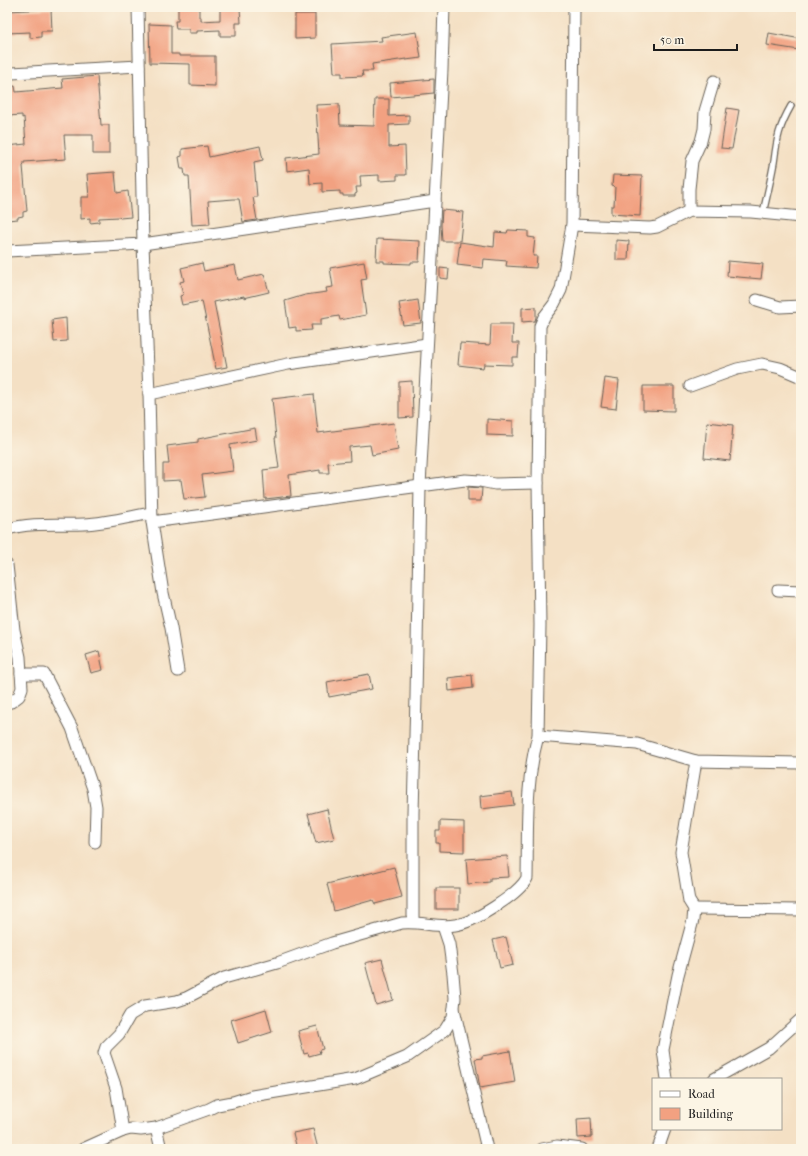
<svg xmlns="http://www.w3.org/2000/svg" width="808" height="1156" font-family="'IM FELL French Canon',serif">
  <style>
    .building { fill: #f2a181 }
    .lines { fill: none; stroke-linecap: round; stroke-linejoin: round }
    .service-casing { stroke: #686157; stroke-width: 8 }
    .minor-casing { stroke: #686157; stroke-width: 13 }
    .service { stroke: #fff; stroke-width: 5.5 }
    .minor { stroke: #fff; stroke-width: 11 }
  </style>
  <rect width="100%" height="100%" fill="#fcf5e5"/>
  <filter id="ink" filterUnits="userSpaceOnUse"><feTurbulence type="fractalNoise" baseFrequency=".025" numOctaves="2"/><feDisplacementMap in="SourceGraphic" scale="8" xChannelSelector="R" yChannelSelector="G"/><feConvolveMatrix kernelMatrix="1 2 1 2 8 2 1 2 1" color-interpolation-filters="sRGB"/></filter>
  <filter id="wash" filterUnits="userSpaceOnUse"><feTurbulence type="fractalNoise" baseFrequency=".012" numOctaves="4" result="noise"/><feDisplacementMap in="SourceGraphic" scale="16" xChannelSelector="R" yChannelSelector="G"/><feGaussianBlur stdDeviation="0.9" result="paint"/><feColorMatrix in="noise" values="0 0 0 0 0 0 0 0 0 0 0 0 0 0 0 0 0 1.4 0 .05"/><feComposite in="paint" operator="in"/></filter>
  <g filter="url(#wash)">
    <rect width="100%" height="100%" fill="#f4e0c4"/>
    <g id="blocks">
      <!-- building -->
      <g class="building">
        <path d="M178 7H199V17H201V21L220 20V7L240 8 241 23H236V36H220V30L197 31V33H189V29H176L175 21H178Z"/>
        <path d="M51 9 52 31H41V37L30 38V32L7 33V11Z"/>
        <path d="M295 14H315V38L295 39Z"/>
        <path d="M149 24 171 25V54H179V56H215V86L190 85V64L150 63Z"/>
        <path d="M417 32 421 58 406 60V59L372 64 373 71H362L363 76 342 77V73H334L332 44 382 41 381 37Z"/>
        <path d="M769 33 801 39 799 50 767 45Z"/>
        <path d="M97 76 101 125H109V154H93V135H64L66 159 24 162V165L23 166 27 211 23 212V216L18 217V219L7 220V146L26 144 24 117 22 118V115L7 116V87L15 86 16 92 63 88 62 79Z"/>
        <path d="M434 79V93L391 97 390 83Z"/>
        <path d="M375 99H389V116L409 115V124L389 125V147L405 146 406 175H397V180L379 181V175L360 176 361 187H356L357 193 355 194V196H343V194H340V191L322 192V183L310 184 309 168 287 171 286 158 319 154 316 105 339 104 340 125 374 126Z"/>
        <path d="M727 108 739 110 732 149 721 148Z"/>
        <path d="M207 146 209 157 260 146 263 160 254 162 257 197H253L257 220 243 222 239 199H234L208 201 210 224 192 225 189 176H185L184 169H181L179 157 182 156V149Z"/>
        <path d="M115 172 117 193 128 191 131 217 120 218 119 217 99 218V222L90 223V218L81 219V197H89L87 174Z"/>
        <path d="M613 175 642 176 640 216 611 214V206H614L615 187 612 186Z"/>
        <path d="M442 210 463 212 460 241H442L441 225Z"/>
        <path d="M508 230 528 231V237L535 238 533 256H537L536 268 506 266 507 261 484 259 483 268 457 265 460 242 494 247 495 232 507 233Z"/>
        <path d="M377 239 420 241 419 262H411V264L384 263V261H376Z"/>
        <path d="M616 240 629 241 628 260H616Z"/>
        <path d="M728 261 763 264 761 279 727 276Z"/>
        <path d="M364 262 367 279 361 280 366 315 340 320 339 316 321 319V325H311L312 330 296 331V327L289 328 285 301 305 295 327 292 326 288 333 287 330 268Z"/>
        <path d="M202 263 204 271 235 265 238 280 264 274 269 292 244 298V296L214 302 227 367 216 369 202 301 182 305 180 296 183 295 180 282 184 281 181 268Z"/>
        <path d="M440 268 449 269 448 279 440 278Z"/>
        <path d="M418 300 421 323 403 325 399 303Z"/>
        <path d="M536 307V317L535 321 522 322V308Z"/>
        <path d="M66 318 67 341 54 342 52 320Z"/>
        <path d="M491 324H513L512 343H519L518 357H512V365L484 364 483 368 458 365 460 343 490 345Z"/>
        <path d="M605 378 619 380 616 409 601 407Z"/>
        <path d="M412 381 413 417 399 418V382Z"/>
        <path d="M643 386H674V411L643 410Z"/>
        <path d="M314 394 318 433 394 423 398 450 372 455 370 445 349 447 350 461 328 463 329 473H320V470L289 475 291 496 265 499 263 470 279 468 275 438H276L272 399Z"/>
        <path d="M487 419 513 421V436L487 435Z"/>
        <path d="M707 422 733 425 730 461 704 458Z"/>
        <path d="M255 428 257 440 230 445 233 471 202 475 205 497 184 499 181 480 163 481V464H169L167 446 198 442V439Z"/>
        <path d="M468 487 482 488 481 501H468Z"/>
        <path d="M99 651 103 670 91 673 86 655Z"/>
        <path d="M369 674 372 689 329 697 327 682Z"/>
        <path d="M472 675 473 688 449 691 448 678Z"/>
        <path d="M512 792 514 805 481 809 480 796Z"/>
        <path d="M327 809 334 839 316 843 308 814Z"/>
        <path d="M440 821 464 822V852L439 851V843H436V831H440Z"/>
        <path d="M507 856 509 877 490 878V882L468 884 466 859Z"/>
        <path d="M394 867 402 897 375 904 373 900 334 911 327 884Z"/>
        <rect x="436" y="888" width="23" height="21"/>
        <path d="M506 937 513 965 500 968 493 940Z"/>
        <path d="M382 959 393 1000 376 1005 365 963Z"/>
        <path d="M266 1009 272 1032 238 1043 231 1020Z"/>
        <path d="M317 1026 323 1049 319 1050 320 1053 309 1056 308 1053 304 1054 298 1031Z"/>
        <path d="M510 1051 515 1082 480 1088 475 1059 482 1058V1056Z"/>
        <path d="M591 1118 592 1137 578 1138 577 1119Z"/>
        <path d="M313 1129 318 1149H297L293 1133Z"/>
      </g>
    </g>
  </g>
  <g filter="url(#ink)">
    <use href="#blocks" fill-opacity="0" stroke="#686157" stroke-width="1"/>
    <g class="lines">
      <defs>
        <path id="service" d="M763 213C767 196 771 179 774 162 777 138 779 127 791 106"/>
        <g id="minor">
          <path d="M138 7 143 244 149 394 152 522 465 480 480 481 495 484 538 483 540 326 544 317 554 304 561 290 572 225 574 7"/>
          <path d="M12 73 139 66"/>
          <path d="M689 211V189L692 161 701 141 704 129 705 111 714 81"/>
          <path d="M572 225 650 228 657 227 689 211 751 212 801 217"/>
          <path d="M7 251 143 244 435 201"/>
          <path d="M757 300 780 307 801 306"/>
          <path d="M690 386 737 369 762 364 780 368 801 377"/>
          <path d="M149 394 288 364 427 344"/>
          <path d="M152 522 163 593 171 628 178 671"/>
          <path d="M7 529C32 522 58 525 84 524 107 523 129 517 151 513"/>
          <path d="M7 565 14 630 20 657 22 688 19 696 11 702 7 703"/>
          <path d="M778 590 801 591"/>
          <path d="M21 674H44L72 728 93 789 96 807 95 842"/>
          <path d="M538 736 637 744 696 761 801 763"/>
          <path d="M694 909 801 910"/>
          <path d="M413 922V813L416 697 420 486 442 70 444 7"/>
          <path d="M454 1009 487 1149"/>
          <path d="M667 1079 663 1050 678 975 693 920 694 909 689 901 681 852 696 761"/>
          <path d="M714 1079 769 1048 801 1019"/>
          <path d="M156 1128 161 1149"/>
          <path d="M123 1131 116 1088 104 1053 106 1047 119 1034 130 1015 145 1006 177 1001 186 998 224 978 277 963 332 943 402 923C420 921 437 928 455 925 473 923 519 894 527 878 528 831 525 782 538 736L540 625 538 483"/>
          <path d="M83 1149 123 1131 131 1129 141 1130 156 1128 209 1109 217 1105 233 1102 252 1096 355 1079 407 1057 445 1030 453 1017 455 998 453 974 449 944 443 926"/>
          <path d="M542 1149 557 1146 582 1149"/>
          <path d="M658 1149 665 1129"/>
        </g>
      </defs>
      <!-- service casing -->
      <use href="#service" class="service-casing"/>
      <!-- minor casing -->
      <use href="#minor" class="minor-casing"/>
      <!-- service -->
      <use href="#service" class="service"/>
      <!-- minor -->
      <use href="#minor" class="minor"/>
    </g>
  </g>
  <!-- margin -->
  <rect width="808" height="1156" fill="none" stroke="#fcf5e5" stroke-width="24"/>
  <!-- legend -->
  <rect x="652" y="1078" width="130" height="52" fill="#fcf5e5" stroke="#a29e95"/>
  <rect x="660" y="1091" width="20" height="6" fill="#ffffff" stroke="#a29e95"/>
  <text x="688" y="1098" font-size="12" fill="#1c1c1c">Road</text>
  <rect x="660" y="1108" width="20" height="12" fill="#f2a181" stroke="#a29e95"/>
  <text x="688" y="1118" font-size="12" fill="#1c1c1c">Building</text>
  <!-- scale -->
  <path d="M654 44v6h83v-6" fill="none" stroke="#1c1c1c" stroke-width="2"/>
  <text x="660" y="44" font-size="12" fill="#1c1c1c" stroke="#fcf5e5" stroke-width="3" paint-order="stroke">50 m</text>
</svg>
